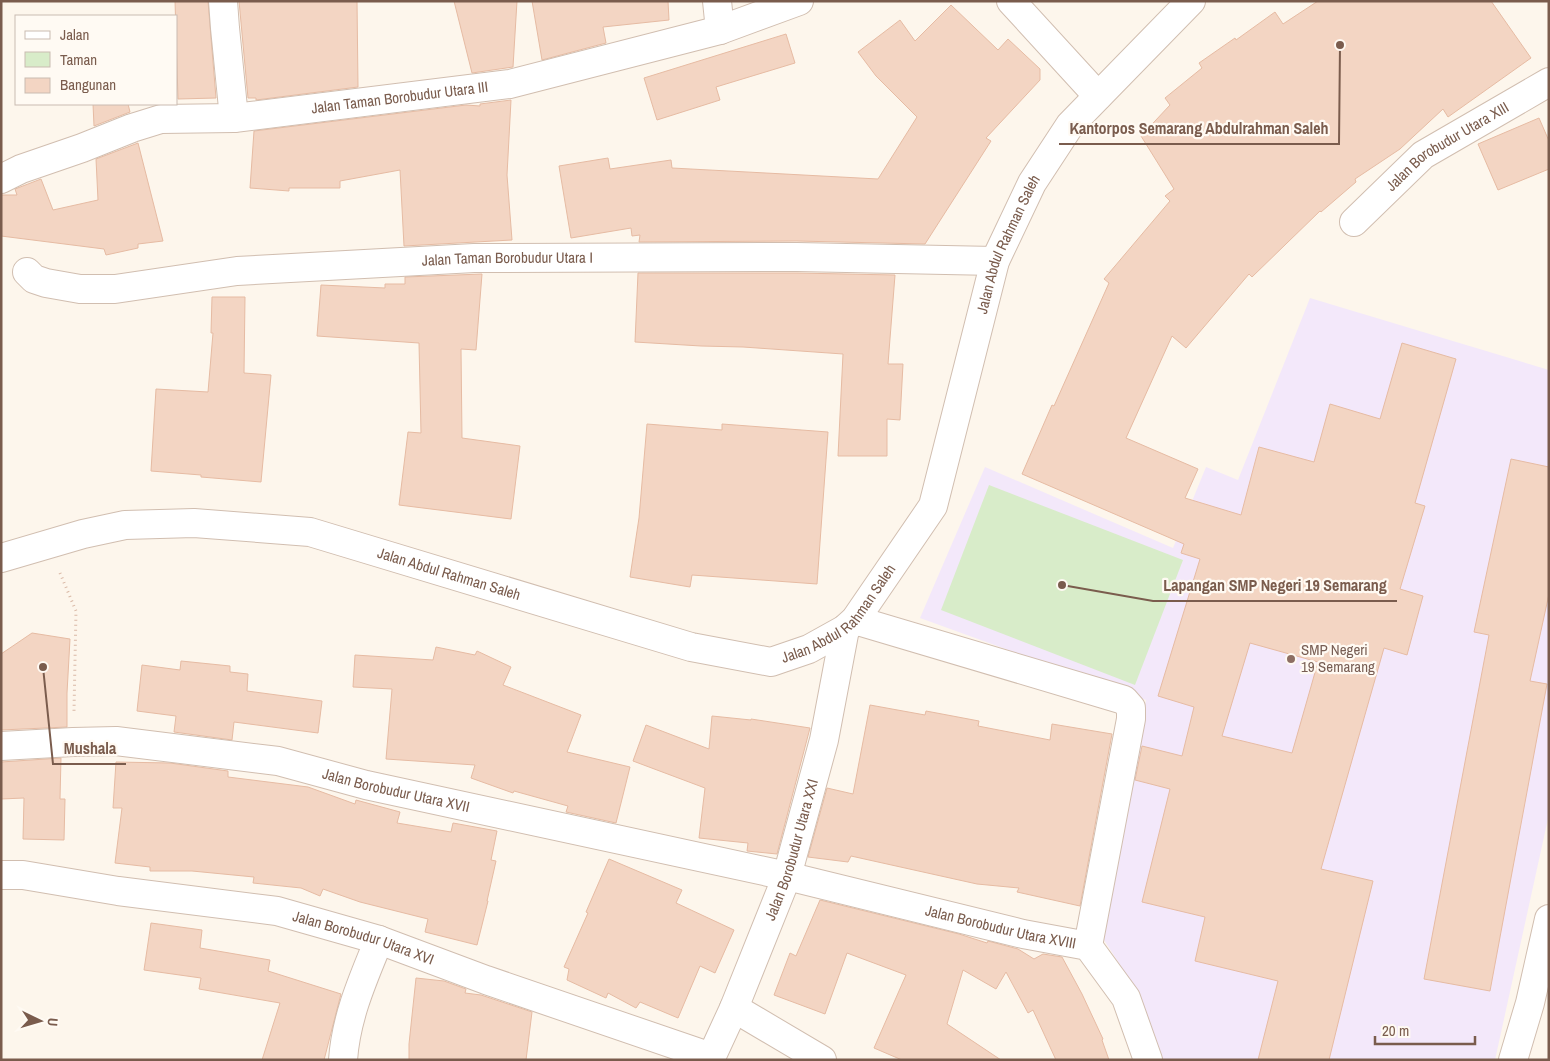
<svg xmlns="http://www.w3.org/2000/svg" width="1550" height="1061" font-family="'Archivo Narrow',sans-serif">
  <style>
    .education { fill: #f3e8fa }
    .green { fill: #d8ecc9 }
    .building { fill: #f3d5c3; stroke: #e6bba3; fill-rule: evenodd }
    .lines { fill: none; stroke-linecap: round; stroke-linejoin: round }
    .minor-casing { stroke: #d1beb0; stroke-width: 30 }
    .path { stroke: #d9b8a5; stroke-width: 3; stroke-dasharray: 1 4; stroke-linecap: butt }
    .minor { stroke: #fff; stroke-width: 28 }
    .education-dot { fill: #8d6e63; stroke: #fffaf3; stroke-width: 2 }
    .labels { text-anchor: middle; stroke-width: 4.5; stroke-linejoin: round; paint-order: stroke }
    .street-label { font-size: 15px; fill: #7a5c4d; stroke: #fffaf3 }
    .education-label { font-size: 15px; fill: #785e54; stroke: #fffaf3; text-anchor: start }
    .leader { fill: none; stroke: #7a5c4d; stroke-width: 2 }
    .callout-dot { fill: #7a5c4d; stroke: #fffaf3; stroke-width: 2 }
    .callout-label { font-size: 16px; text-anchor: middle; font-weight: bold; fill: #7a5c4d; stroke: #fffaf3; stroke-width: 4.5; stroke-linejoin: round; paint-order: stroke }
  </style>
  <rect width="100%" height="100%" fill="#fdf6ec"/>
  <!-- education -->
  <path class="education" d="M1310 298 1549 370V814L1495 1060H1162L1140 996 1104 940 1146 700 920 618 985 467 1173 548 1206 467 1238 480Z"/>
  <!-- green -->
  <path class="green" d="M989 485 1183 560 1135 685 941 610Z"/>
  <!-- building -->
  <g class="building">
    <path d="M175 1H208L216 98 178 99Z"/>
    <path d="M239 1H357L358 87 256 100V98H248Z"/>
    <path d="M454 1H517L513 67 472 73Z"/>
    <path d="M532 1H668L669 20 603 27 606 43 542 60Z"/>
    <path d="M1318 1H1491L1531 58 1448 117 1443 109 1400 149 1355 179 1356 182 1321 212 1320 211 1252 277 1249 274 1186 348 1172 336 1126 438 1198 469 1185 498 1241 515 1259 447 1314 462 1330 404 1380 419 1402 343 1456 359 1415 503 1425 506 1400 589 1423 596 1407 655 1384 648 1321 869 1373 881 1329 1060H1258L1278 981 1195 961 1205 917 1142 902 1170 789 1135 780 1142 746 1182 756 1194 707 1158 696 1200 559 1181 553 1184 544 1022 474 1052 405 1054 406 1109 283 1104 279 1170 201 1165 196 1174 189 1141 136 1170 105 1165 98 1202 68 1199 63 1235 38 1236 40 1275 12 1283 24ZM1250 643 1318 662 1292 753 1222 736Z"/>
    <path d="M951 5 998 50 1008 39 1040 69V80L986 138 991 141 925 244 797 241 639 242 640 235 632 236 631 228 571 238 559 166 608 158 610 169 671 160 672 168 878 179 917 117 876 76 858 52 900 20 915 41Z"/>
    <path d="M786 34 795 63 716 87 720 100 657 120 644 78Z"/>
    <path d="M511 100 507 175 512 240 404 246 400 170 340 181V188H289V191L250 188 254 131 466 105 480 106V104Z"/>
    <path d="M93 104H128L130 112 94 126Z"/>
    <path d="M1539 118 1549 141V169L1498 190 1478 144Z"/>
    <path d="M138 143 163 241 138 244V248L106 255 104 249 1 236V195H17L15 189 41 179 53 210 98 200 96 159Z"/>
    <path d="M638 273H797L895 275 888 364H903L900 420 887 419V456H838L843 354 743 347 701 346 635 342Z"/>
    <path d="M482 274 476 350 461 349 462 438 520 446 511 519 399 505 408 432 421 433 419 343 317 336 321 285 385 288V284H405V277Z"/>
    <path d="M212 297H245L244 373 271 375 261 482 201 477V475L151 471 156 389 208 392 213 333H211Z"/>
    <path d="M647 424 722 430V424L828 432 817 584 692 575 690 587 630 577 639 518Z"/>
    <path d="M1511 459 1549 467V594L1530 681 1547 684 1490 991 1424 979 1489 635 1474 632Z"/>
    <path d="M32 633 70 639 67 693V727L1 730V654Z"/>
    <path d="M436 647 475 655 477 651 511 667 503 685 581 715 567 752 630 767 616 823 566 812 568 806 514 791 513 793 471 778 475 765 386 759 392 689 353 687 355 655 433 660Z"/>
    <path d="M181 661 230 666V672L248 674 247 691 322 701 318 733 234 722 232 740 174 732 176 716 137 711 142 665 180 670Z"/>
    <path d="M870 705 925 715 926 711 979 721 978 726 1050 740 1052 724 1112 734 1080 906 1017 892 1019 888 977 884 851 856 848 862 808 857 827 788 853 794Z"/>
    <path d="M712 716 751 720V719L810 728 777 854 747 851 748 843 699 838 705 788 633 761 646 725 709 749Z"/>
    <path d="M61 758 60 799H65L64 840 23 839 24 798 1 799V762Z"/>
    <path d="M116 762 170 763 228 771V777L308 787 355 804 356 800 400 812 397 823 451 832 453 823 497 831 491 860 496 861 487 901H488L477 945 425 932 428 919 360 902 323 889 320 896 301 888 253 883 254 877 192 871H150V867L115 863 122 808H113Z"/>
    <path d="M609 859 682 890 676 903 734 930 715 973 700 966 678 1018 640 1002 636 1008 608 993 606 998 567 980 569 969 564 967 588 913 586 912Z"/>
    <path d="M820 900 959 934 987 943 988 941 1018 949 1034 959 1043 954 1062 957 1082 994 1103 1039 1102 1040 1109 1060H1056L1033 1010 1028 1013 1006 972 996 989 963 970 947 1024 1001 1060H902L874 1048 906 975 847 953 825 1014 774 995 790 953 796 956Z"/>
    <path d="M151 923 202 930 200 948 270 960 268 971 341 994 324 1060H262L280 1003 199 989 201 978 144 970Z"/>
    <path d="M416 978 444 981 466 989 465 993 481 995 532 1012 526 1060H409V1044Z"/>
  </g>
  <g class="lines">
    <defs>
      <g id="minor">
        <path d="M223 1 225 28 234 118"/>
        <path d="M717 1 720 30"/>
        <path d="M1011 1 1098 96"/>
        <path id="s1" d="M1 179 21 169 82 148 132 128 161 119 234 118 510 84 720 30 799 1"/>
        <path id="s2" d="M1354 222 1423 155 1549 82"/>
        <path id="s3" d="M27 272 34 279 46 283 80 289H115L237 271 474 258 797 257 995 261"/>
        <path id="s4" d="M1 558 83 534 125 525 194 523 310 532 691 647 771 662 809 649 845 629 855 620 933 506 995 261 1032 183 1070 125 1191 1"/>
        <path d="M855 620 1124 700 1131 708V719L1088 946"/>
        <path id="s5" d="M1 746 73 742 116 741 278 761 366 785 787 876 1023 934 1088 946 1126 998 1148 1060"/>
        <path id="s6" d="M1 875H23L118 891 277 911 379 940 486 980 711 1057"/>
        <path d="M734 1008 822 1060"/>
        <path d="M343 1060C346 1017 363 979 379 940"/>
        <path id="s7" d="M710 1060 734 1008 787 876 824 740 845 629"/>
        <path d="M1513 1060 1530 1003 1549 919"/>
      </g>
    </defs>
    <!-- minor casing -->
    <use href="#minor" class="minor-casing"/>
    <!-- path -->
    <path class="path" d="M60 573 76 611 74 711"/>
    <!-- minor -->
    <use href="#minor" class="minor"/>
  </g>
  <!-- markers -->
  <circle class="education-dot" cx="1291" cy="659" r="5"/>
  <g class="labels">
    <!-- street labels -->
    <g class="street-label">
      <text dy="5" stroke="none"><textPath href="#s1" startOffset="411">Jalan Taman Borobudur Utara III</textPath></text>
      <text dy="5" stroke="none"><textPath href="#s2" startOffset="121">Jalan Borobudur Utara XIII</textPath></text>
      <text dy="5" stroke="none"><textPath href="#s4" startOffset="1299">Jalan Abdul Rahman Saleh</textPath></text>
      <text dy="5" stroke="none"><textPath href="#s3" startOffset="486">Jalan Taman Borobudur Utara I</textPath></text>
      <text dy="5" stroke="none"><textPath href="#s4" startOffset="459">Jalan Abdul Rahman Saleh</textPath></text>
      <text dy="5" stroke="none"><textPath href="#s4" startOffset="879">Jalan Abdul Rahman Saleh</textPath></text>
      <text dy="5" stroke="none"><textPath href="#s5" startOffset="400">Jalan Borobudur Utara XVII</textPath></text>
      <text dy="5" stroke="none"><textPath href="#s7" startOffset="226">Jalan Borobudur Utara XXI</textPath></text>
      <text dy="5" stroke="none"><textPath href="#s5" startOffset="1020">Jalan Borobudur Utara XVIII</textPath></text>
      <text dy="5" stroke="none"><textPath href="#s6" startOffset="369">Jalan Borobudur Utara XVI</textPath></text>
    </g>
    <!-- education labels -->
    <g class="education-label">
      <text x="1301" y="655">SMP Negeri<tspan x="1301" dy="17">19 Semarang</tspan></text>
    </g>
  </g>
  <!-- callouts -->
  <path class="leader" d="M1340 45L1339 144H1059M1062 585L1153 601H1397M43 667L53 764H126"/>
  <g class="callout-dot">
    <circle cx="1340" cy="45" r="5"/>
    <circle cx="1062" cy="585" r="5"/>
    <circle cx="43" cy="667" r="5"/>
  </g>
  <g class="callout-label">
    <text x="1199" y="134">Kantorpos Semarang Abdulrahman Saleh</text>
    <text x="1275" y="591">Lapangan SMP Negeri 19 Semarang</text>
    <text x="90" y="754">Mushala</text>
  </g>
  <!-- border -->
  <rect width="1550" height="1061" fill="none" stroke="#7a5c4d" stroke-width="5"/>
  <!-- legend -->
  <rect x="15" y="15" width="162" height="90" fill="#fffaf3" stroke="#cabbb1"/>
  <rect x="25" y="31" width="25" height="8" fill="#ffffff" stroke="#cabbb1"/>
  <text x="60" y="40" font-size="15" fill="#7a5c4d">Jalan</text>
  <rect x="25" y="52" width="25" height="15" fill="#d8ecc9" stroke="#cabbb1"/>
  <text x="60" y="65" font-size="15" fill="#7a5c4d">Taman</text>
  <rect x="25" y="78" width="25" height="15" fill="#f3d5c3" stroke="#cabbb1"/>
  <text x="60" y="90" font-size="15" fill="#7a5c4d">Bangunan</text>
  <!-- north arrow -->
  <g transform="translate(40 1021) rotate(95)" stroke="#fffaf3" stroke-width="4" paint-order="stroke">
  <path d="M0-4L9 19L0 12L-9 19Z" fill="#7a5c4d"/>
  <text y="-8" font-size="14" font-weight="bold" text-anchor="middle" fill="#7a5c4d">U</text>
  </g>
  <!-- scale -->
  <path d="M1375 1036v8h100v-8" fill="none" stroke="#7a5c4d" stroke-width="2.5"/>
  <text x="1382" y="1036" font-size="15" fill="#7a5c4d" stroke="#fffaf3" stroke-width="4" paint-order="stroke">20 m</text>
</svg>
